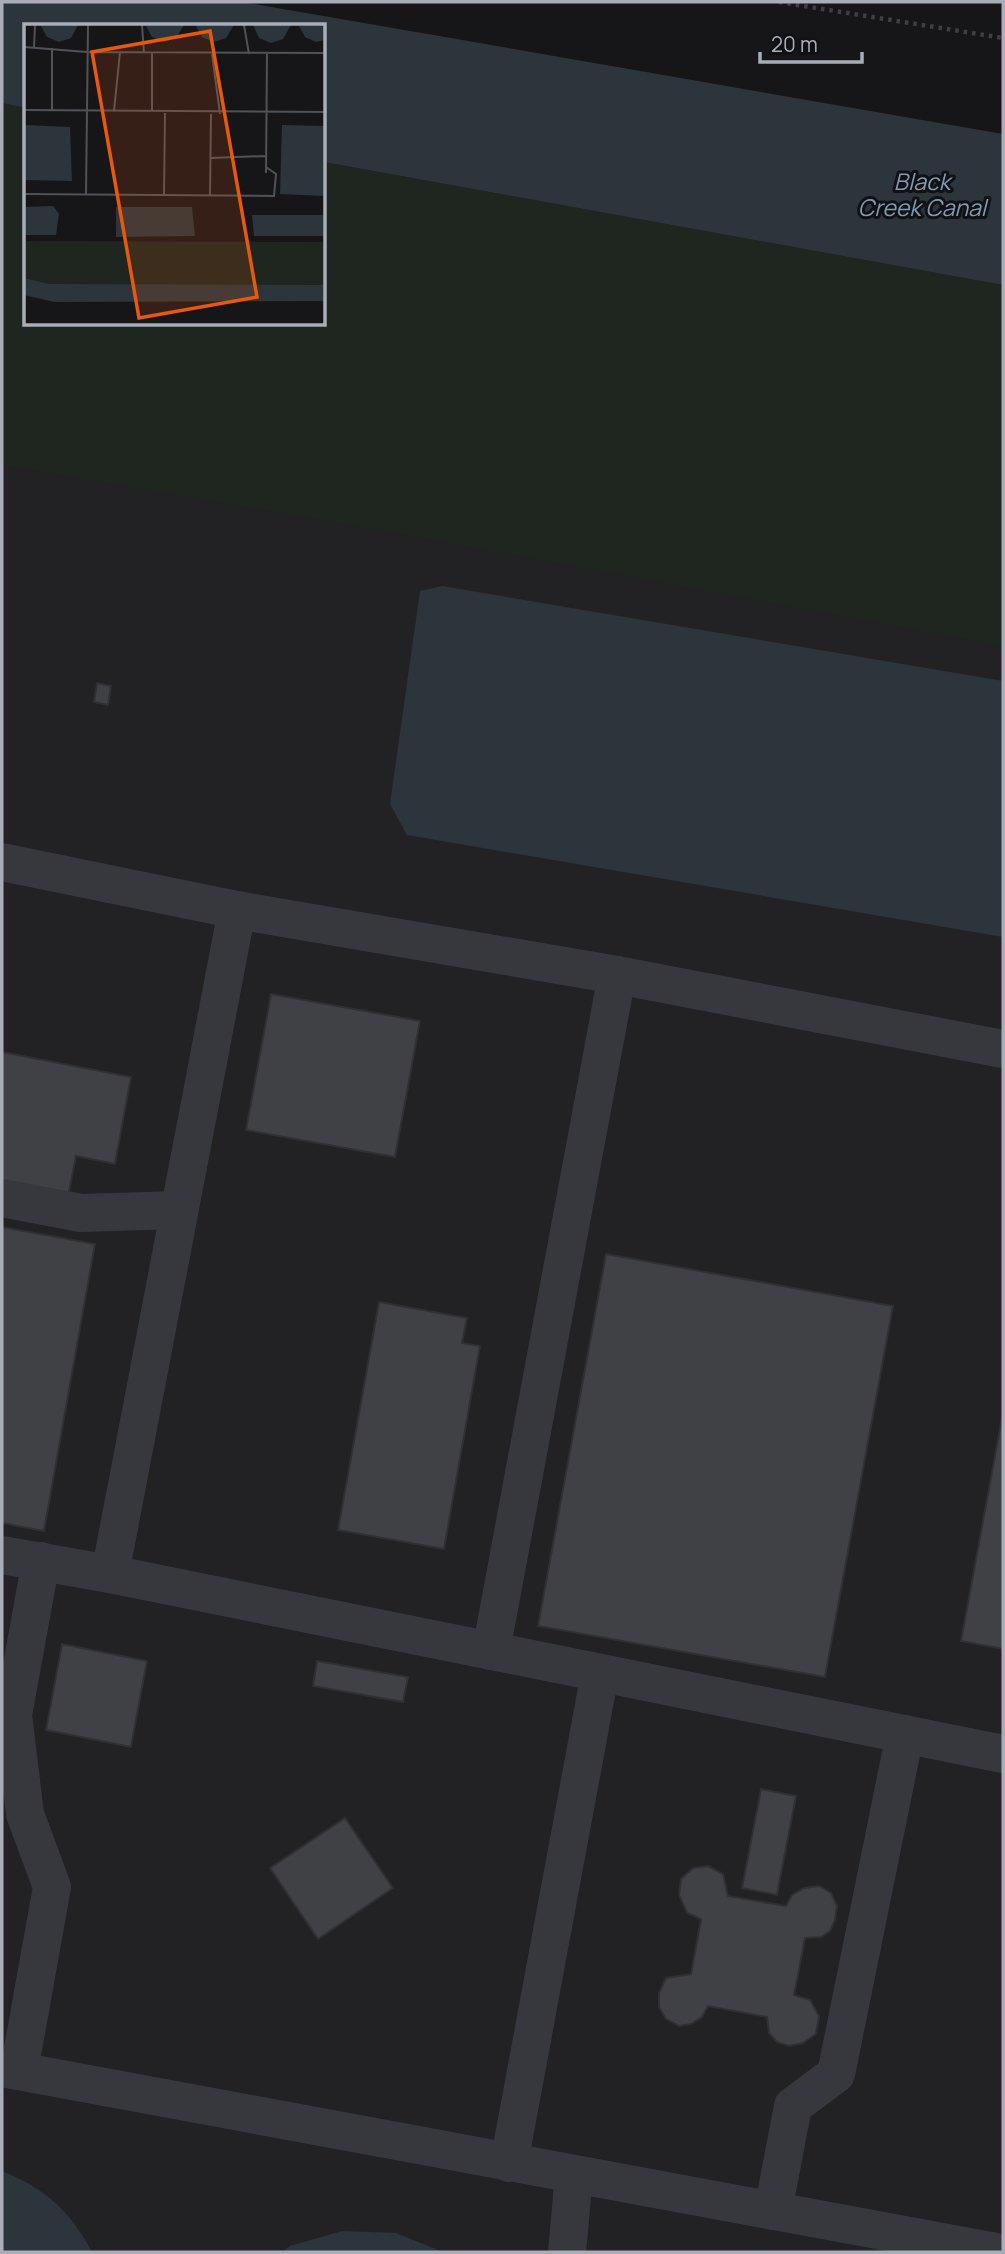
<svg xmlns="http://www.w3.org/2000/svg" width="1005" height="2254" font-family="Manrope,sans-serif">
  <style>
    .built { fill: #222225 }
    .green { fill: #1e261f }
    .water { fill: #2c353c }
    .building { fill: #404145; stroke: #303034; stroke-width: 2 }
    .lines { fill: none; stroke-linecap: round; stroke-linejoin: round }
    .path { stroke: #3d3f44; stroke-width: 4.5; stroke-dasharray: 3.5 5; stroke-linecap: butt }
    .minor { stroke: #37383d; stroke-width: 38 }
    .labels { text-anchor: middle; stroke-width: 6; stroke-linejoin: round; paint-order: stroke }
    .water-label { font-size: 23px; font-style: italic; fill: #7f9bb3; stroke: #111113 }
    .inset-road { fill: none; stroke: #505258; stroke-width: 2 }
    .view { fill: #e8590c; fill-opacity: 0.15; stroke: #e8590c; stroke-width: 3.5 }
    .inset-edge { fill: none; stroke: #a8adb8; stroke-width: 3.5 }
  </style>
  <rect width="100%" height="100%" fill="#161618"/>
  <!-- built -->
  <path class="built" d="M2 430 1003 606V2252H2Z"/>
  <!-- green -->
  <path class="green" d="M2 103 26 108V324H324V162L1003 285V646L391 532 2 465Z"/>
  <!-- water -->
  <g class="water">
    <path d="M2 2H243L1003 134V285L324 162V26H26V108L2 103Z"/>
    <path d="M442 586 1003 681V937L407 835 390 804 420 591Z"/>
    <path d="M2 2171C46 2189 69 2210 92 2252H2Z"/>
    <path d="M342 2231 396 2233 443 2252H282L290 2246Z"/>
  </g>
  <!-- building -->
  <g class="building">
    <path d="M97 683 111 686 108 705 94 702Z"/>
    <path d="M271 994 420 1021 395 1157 246 1130Z"/>
    <path d="M2 1052 131 1077 115 1164 76 1156 67 1202 2 1189Z"/>
    <path d="M2 1227 95 1244 44 1531 2 1523Z"/>
    <path d="M606 1254 893 1306 825 1677 538 1626Z"/>
    <path d="M379 1302 467 1318 462 1343 480 1346 444 1549 338 1530Z"/>
    <path d="M1003 1412V1649L961 1641Z"/>
    <path d="M62 1644 147 1661 131 1747 46 1730Z"/>
    <path d="M317 1661 408 1677 403 1702 313 1686Z"/>
    <path d="M761 1789 796 1796 777 1895 742 1888Z"/>
    <path d="M345 1818 393 1888 318 1939 270 1868Z"/>
    <path d="M708 1866 723 1874 728 1896 786 1906 792 1895 804 1888 819 1886 831 1893 837 1906 835 1920 830 1931 821 1937 805 1938 794 1995 810 2000 819 2016 816 2034 803 2043 789 2046 777 2042 769 2033 767 2017 708 2006 702 2017 691 2024 679 2026 666 2019 659 2007V1993L666 1978 691 1974 701 1919 687 1913 679 1895 681 1879 693 1868Z"/>
  </g>
  <g class="lines">
    <!-- path -->
    <path class="path" d="M779 2 1003 38"/>
    <!-- minor -->
    <g class="minor">
      <path d="M2 862 237 910 617 975 1003 1049"/>
      <path d="M2 1198 81 1213 179 1210"/>
      <path d="M2 1555 110 1574 1003 1754"/>
      <path d="M110 1574 237 910"/>
      <path d="M491 1651 617 975"/>
      <path d="M2 2068 996 2252"/>
      <path d="M19 2071 52 1887 25 1814 13 1715 41 1561"/>
      <path d="M509 2163 600 1673"/>
      <path d="M773 2211 793 2106 836 2074 905 1734"/>
      <path d="M567 2252 574 2175"/>
    </g>
  </g>
  <g class="labels">
    <!-- water labels -->
    <g class="water-label">
      <text x="922" y="190">Black<tspan x="922" dy="26">Creek Canal</tspan></text>
    </g>
  </g>
  <!-- overview -->
  <g transform="translate(24 24)">
    <rect width="301" height="301" fill="#161618"/>
    <path d="M0 217 301 218V261H24L0 254Z" fill="#1e261f"/>
    <path d="M54 1 47 14 35 18 23 13 17 2ZM160 1 152 14 140 18 128 13 122 2ZM210 1 202 14 190 18 178 13 172 2ZM229 1H267L259 15 247 19 235 14ZM301 1V16L292 18 281 13 275 2ZM0 101 46 103 48 157 0 156ZM258 101 301 102V172L256 170ZM29 182 35 190 32 211H0V183ZM92 183H168L171 212 92 213ZM228 191H301V212H230ZM0 254 25 260 301 261V277L30 278 0 271Z" fill="#2c353c"/>
    <path class="inset-road" d="M118 1 120 29M220 1 225 30M0 23 63 28 301 29M10 23 11 1M28 24V86M188 30 196 90M0 86 301 88M90 87 96 28M128 88V29M187 134 242 132M242 149 243 30M0 170 250 172 252 150 242 143M62 170 64 1M140 171 141 89M186 171 187 90"/>
    <path class="view" d="M186 7 233 273 115 294 68 28Z"/>
    <rect width="301" height="301" class="inset-edge"/>
  </g>
  <!-- border -->
  <rect width="1005" height="2254" fill="none" stroke="#a8adb8" stroke-width="7"/>
  <!-- scale -->
  <path d="M760 52v10h102v-10" fill="none" stroke="#a8adb8" stroke-width="3.5"/>
  <text x="771" y="52" font-size="21" fill="#a8adb8" stroke="#111113" stroke-width="5" paint-order="stroke">20 m</text>
</svg>
